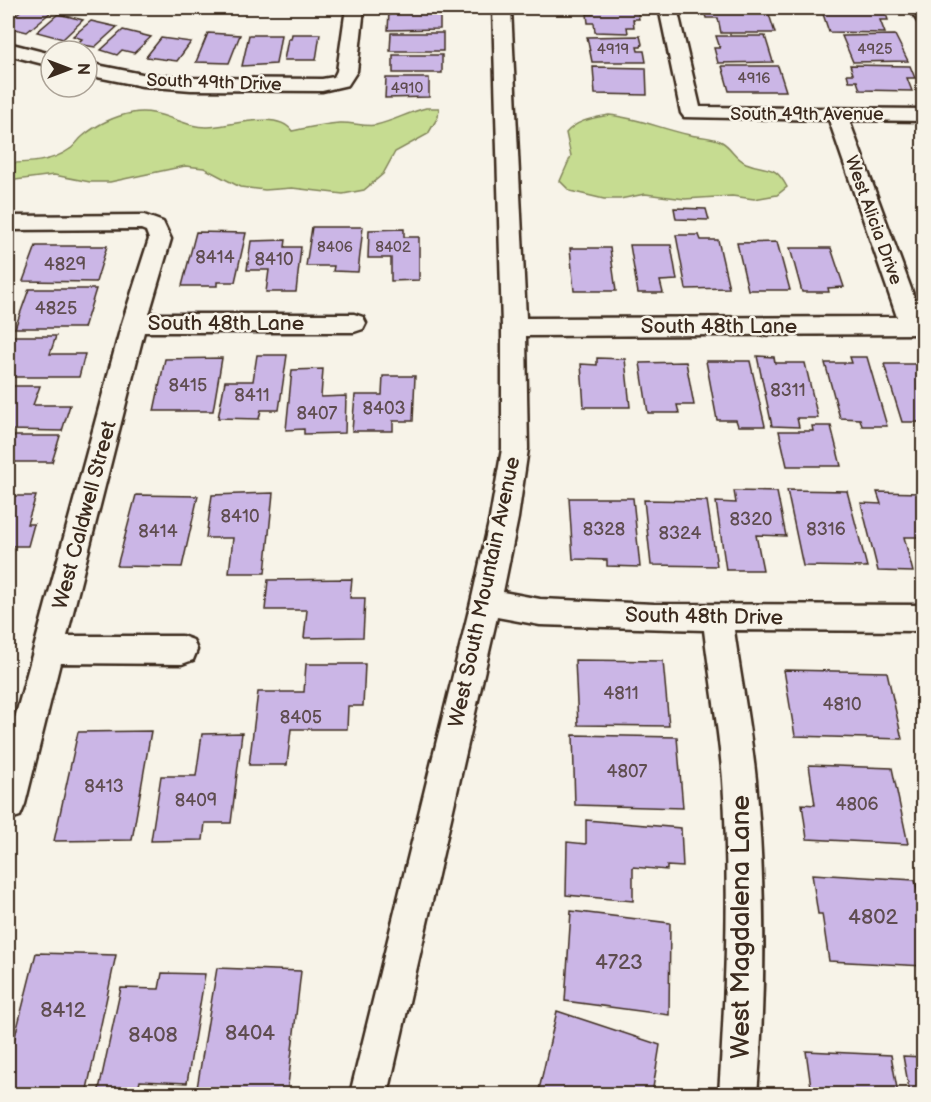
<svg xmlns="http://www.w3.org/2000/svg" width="931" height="1102" font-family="'Balsamiq Sans',sans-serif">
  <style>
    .green { fill: #c6dc91; stroke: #808358; stroke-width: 1.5 }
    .building { fill: #cbb6e6; stroke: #3b2a1e; stroke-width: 1.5 }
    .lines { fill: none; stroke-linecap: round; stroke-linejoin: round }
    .minor-casing { stroke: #3b2a1e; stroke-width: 5 }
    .minor { fill: #f7f3e8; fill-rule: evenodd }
    .labels { text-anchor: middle; stroke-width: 5; stroke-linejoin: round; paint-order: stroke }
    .far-number-label { font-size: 15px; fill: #5f4d50 }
    .far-street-label { font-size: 18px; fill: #3b2a1e; stroke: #f7f3e8 }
    .number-label { font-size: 18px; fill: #5f4d50 }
    .street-label { font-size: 21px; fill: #3b2a1e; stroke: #f7f3e8 }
    .near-number-label { font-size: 21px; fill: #5f4d50 }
    .near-street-label { font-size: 26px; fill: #3b2a1e; stroke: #f7f3e8 }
  </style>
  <rect width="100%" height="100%" fill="#f7f3e8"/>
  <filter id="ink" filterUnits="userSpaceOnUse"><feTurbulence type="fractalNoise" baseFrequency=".0167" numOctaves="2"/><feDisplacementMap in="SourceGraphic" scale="12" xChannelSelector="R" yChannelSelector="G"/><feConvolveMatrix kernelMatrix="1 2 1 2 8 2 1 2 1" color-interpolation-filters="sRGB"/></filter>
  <g filter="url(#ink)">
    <!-- green -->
    <g class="green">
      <path d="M426 108H439L438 117 428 134 395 152 383 174 364 190 343 194 292 188 265 190 240 187 204 168 185 166 110 182H90L54 175 8 181V163C29 163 52 162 70 149 75 146 78 140 83 136 96 125 115 116 132 113 160 107 182 128 208 127 230 126 278 110 292 131 307 128 323 124 339 123 351 122 365 127 376 125 394 121 409 112 426 108Z"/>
      <path d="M609 115C638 118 662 129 690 135 699 137 714 137 722 142 731 147 735 158 746 163 768 172 774 163 787 187L777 195 754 199 732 196 685 199 645 194 620 199H604L570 191 560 181 571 156 566 133C577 120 593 118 609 115Z"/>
    </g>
    <!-- building -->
    <g class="building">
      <path d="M24 8H34L51 12 27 32 11 28 14 26 8 24V21Z"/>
      <path d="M592 8H637L639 19H633L634 27H627L628 33 595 32 594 23H588L587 14H593Z"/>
      <path d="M703 8H767L775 33H721L718 18H706Z"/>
      <path d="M821 8H884L888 20H880L885 33 829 32Z"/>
      <path d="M389 12H440V29L388 30Z"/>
      <path d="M58 14 83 20 63 39 37 32Z"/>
      <path d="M91 21 117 27 95 47 77 44 82 39 73 36Z"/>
      <path d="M123 30 151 37 134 53 122 50 117 55 101 50Z"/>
      <path d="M208 33 240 35 229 63 196 62Z"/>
      <path d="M391 33H443V51H390Z"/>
      <path d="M292 34H320L316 60H284L288 39H291Z"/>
      <path d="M249 35H281L276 64 242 66Z"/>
      <path d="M895 35 908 61 853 62 842 36Z"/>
      <path d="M640 36 642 44 641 47H637L638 51H644L646 62H592L587 37Z"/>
      <path d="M716 36H765L773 62 718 63 714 48H720Z"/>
      <path d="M161 38 191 42 177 61 146 57Z"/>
      <rect x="393" y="55" width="49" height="18"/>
      <path d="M850 65 910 66 915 78H907L912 91 860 90 857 81H849L847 74H853Z"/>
      <path d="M722 66H778L786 91H729Z"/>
      <path d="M593 67 646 68 647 95 595 94Z"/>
      <path d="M386 78H429V97L385 98Z"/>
      <path d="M674 208 706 209 709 220 676 219Z"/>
      <path d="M312 227H363L358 272 333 271 334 266H306Z"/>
      <path d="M404 229V237H419V280L391 281V258H368L369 230Z"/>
      <path d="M196 232 246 233 235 282H217V286H182Z"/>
      <path d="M676 235H699L701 240H718L729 288 686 289Z"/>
      <path d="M286 240 285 247H301L296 292H266L269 270H247L251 241Z"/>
      <path d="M777 242 790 290H748L737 243Z"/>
      <path d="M630 245H671L677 280 660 281 663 293H638Z"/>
      <path d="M36 246H107L96 282 23 281Z"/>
      <path d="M570 248H610L616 291H574Z"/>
      <path d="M790 248H831L844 287 828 288 829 292H802Z"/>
      <path d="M29 289H96L84 328H15Z"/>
      <path d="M8 336H56L50 354H85L79 377H8L10 363H8Z"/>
      <path d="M257 355H287L279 410H261L259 419 218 418 225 381H253Z"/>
      <path d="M757 356 774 357 775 363H805L818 418H797L799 427 772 426Z"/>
      <path d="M850 357H867L887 426H862L860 419 840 418 825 363H852Z"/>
      <path d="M222 358 213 411H154L165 359Z"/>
      <path d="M597 358 625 359 630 407H584L581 364 597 365Z"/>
      <path d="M706 361H750L765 426H738L736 420H717Z"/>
      <path d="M686 362 694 405H677L679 413H648L640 363Z"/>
      <path d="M884 364H924V422H902Z"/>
      <path d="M323 369 321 397 346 396 345 433 304 434V429L286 430 292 370Z"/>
      <path d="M383 376H415L413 421H393V431H352L355 395H382Z"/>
      <path d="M8 386H40L33 405H70L62 431 8 430Z"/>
      <path d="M812 426H831L841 466H787L779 431H813Z"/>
      <path d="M8 436H60L52 462H15L8 484Z"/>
      <path d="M787 490 847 491 867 567 803 566Z"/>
      <path d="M734 491 777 492 786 536 756 535 763 570H726L716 502 736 503Z"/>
      <path d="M877 492 920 493 924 507V537H904L913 572 878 571 861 503 881 504Z"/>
      <path d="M273 493 265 573H229L233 538H206L212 495Z"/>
      <path d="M136 495 198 496 182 567 117 566Z"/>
      <path d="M8 496H36L27 524H34L28 546H8Z"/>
      <path d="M569 498H633L640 567 607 566V560L573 559Z"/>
      <path d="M644 500 707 501 717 566 651 565Z"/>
      <path d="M352 579 350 598H365L363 637 304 638 307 610H265L268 580Z"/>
      <path d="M575 660 663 661 669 726 578 725Z"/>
      <path d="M306 664H365L363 706H348L347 729H291L287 765H249L258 692H304Z"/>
      <path d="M784 670 887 672 902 739 795 736Z"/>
      <path d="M151 731 132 840 54 841 78 732Z"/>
      <path d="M242 733 231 823H205L203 840 151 841 161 776H196L202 734Z"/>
      <path d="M573 735 677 737 683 808 575 805Z"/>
      <path d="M809 765 892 768 908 844 807 839 802 804 815 805Z"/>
      <path d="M586 820 681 828 683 867 667 866V870L633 867V901L566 895 567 842 586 844Z"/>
      <path d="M812 874 915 880 924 921V966L829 961 822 914H818Z"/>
      <path d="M571 911 670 923 669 1015 565 1001Z"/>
      <path d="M36 953 116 955 86 1094 8 1091V1064Z"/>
      <path d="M217 968 301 971 287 1094H196Z"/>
      <path d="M162 973 205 974 187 1083 140 1081 137 1094H98L121 988 159 989Z"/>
      <path d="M557 1011 660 1045 652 1094H538Z"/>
      <path d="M806 1051 891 1055 898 1094H812Z"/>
      <path d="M903 1056 924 1057V1094H910Z"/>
    </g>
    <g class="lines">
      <defs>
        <g id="minor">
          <path d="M346 8H364L357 71 348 85 322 91 191 90 142 86 87 75V63L142 74 191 78 322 79 334 77 337 71Z"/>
          <path d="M493 8H511L526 318 897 317 829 120 684 117 681 113 659 8H677L700 107 924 109V121L849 120 921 316H924V334L526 336 528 449 518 518 503 592 540 599 654 604 924 605V631L734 630C741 680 751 730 756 780 765 881 766 993 757 1094H719C726 989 730 884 723 780 719 730 710 680 704 630L540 625 497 617 388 1094H350L471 602 490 518 502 449V327Z"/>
          <path d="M909 8H924V23L918 22Z"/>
          <path d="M8 43 51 54V66L8 55Z"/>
          <path d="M144 215 163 222 171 239 149 314H354L363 317 366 323 363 329 354 332H144L67 636H182L193 640 197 650 193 660 182 664 60 663 25 804 20 816 8 820V744L122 323 149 239 146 231 141 229 8 230V216Z"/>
        </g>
      </defs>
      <!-- minor casing -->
      <use href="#minor" class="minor-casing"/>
      <!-- minor -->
      <use href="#minor" class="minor"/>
    </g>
  </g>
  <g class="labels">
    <!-- far-number labels -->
    <g class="far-number-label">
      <text x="613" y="54">4919</text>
      <text x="875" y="54">4925</text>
      <text x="754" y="83">4916</text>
      <text x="407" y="93">4910</text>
      <text x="335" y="252">8406</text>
      <text x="393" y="252">8402</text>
    </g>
    <!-- far-street labels -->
    <g class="far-street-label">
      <text transform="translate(214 82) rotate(2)" y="6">South 49th Drive</text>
      <text x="807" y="120">South 49th Avenue</text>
      <text transform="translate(874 220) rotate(70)" y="6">West Alicia Drive</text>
    </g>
    <!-- number labels -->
    <g class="number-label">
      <text x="215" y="263">8414</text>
      <text x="274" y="265">8410</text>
      <text x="65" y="270">4829</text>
      <text x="56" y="314">4825</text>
      <text x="188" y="391">8415</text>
      <text x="788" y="396">8311</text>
      <text x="252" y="401">8411</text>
      <text x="384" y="414">8403</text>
      <text x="317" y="419">8407</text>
      <text x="240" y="522">8410</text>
      <text x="751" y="525">8320</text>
      <text x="604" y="535">8328</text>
      <text x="826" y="535">8316</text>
      <text x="158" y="537">8414</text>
      <text x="680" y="539">8324</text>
      <text x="621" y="699">4811</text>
      <text x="842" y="710">4810</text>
      <text x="301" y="723">8405</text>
      <text x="627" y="777">4807</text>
      <text x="104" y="792">8413</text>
      <text x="196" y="806">8409</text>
      <text x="857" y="810">4806</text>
    </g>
    <!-- street labels -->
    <g class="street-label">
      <text x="226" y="330">South 48th Lane</text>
      <text x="719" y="333">South 48th Lane</text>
      <text transform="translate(84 515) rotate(-75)" y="7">West Caldwell Street</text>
      <text transform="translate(484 592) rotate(-78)" y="7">West South Mountain Avenue</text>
      <text transform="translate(704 616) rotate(1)" y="7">South 48th Drive</text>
    </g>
    <!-- near-number labels -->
    <g class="near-number-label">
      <text x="873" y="924">4802</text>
      <text x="619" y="969">4723</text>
      <text x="63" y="1017">8412</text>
      <text x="250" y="1040">8404</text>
      <text x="153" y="1042">8408</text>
    </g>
    <!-- near-street labels -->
    <g class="near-street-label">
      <text transform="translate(740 927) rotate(-90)" y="9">West Magdalena Lane</text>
    </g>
  </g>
  <!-- margin -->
  <rect width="931" height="1102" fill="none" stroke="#f7f3e8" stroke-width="30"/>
  <rect x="15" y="15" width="901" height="1072" fill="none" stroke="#3b2a1e" stroke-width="2" filter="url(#ink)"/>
  <!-- north arrow -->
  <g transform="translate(69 69) rotate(90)"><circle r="28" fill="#f7f3e8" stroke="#aca397" stroke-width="1.5"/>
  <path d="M0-4.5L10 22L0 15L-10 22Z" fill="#3b2a1e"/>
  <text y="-9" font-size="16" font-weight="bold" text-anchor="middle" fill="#3b2a1e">N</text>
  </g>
</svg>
